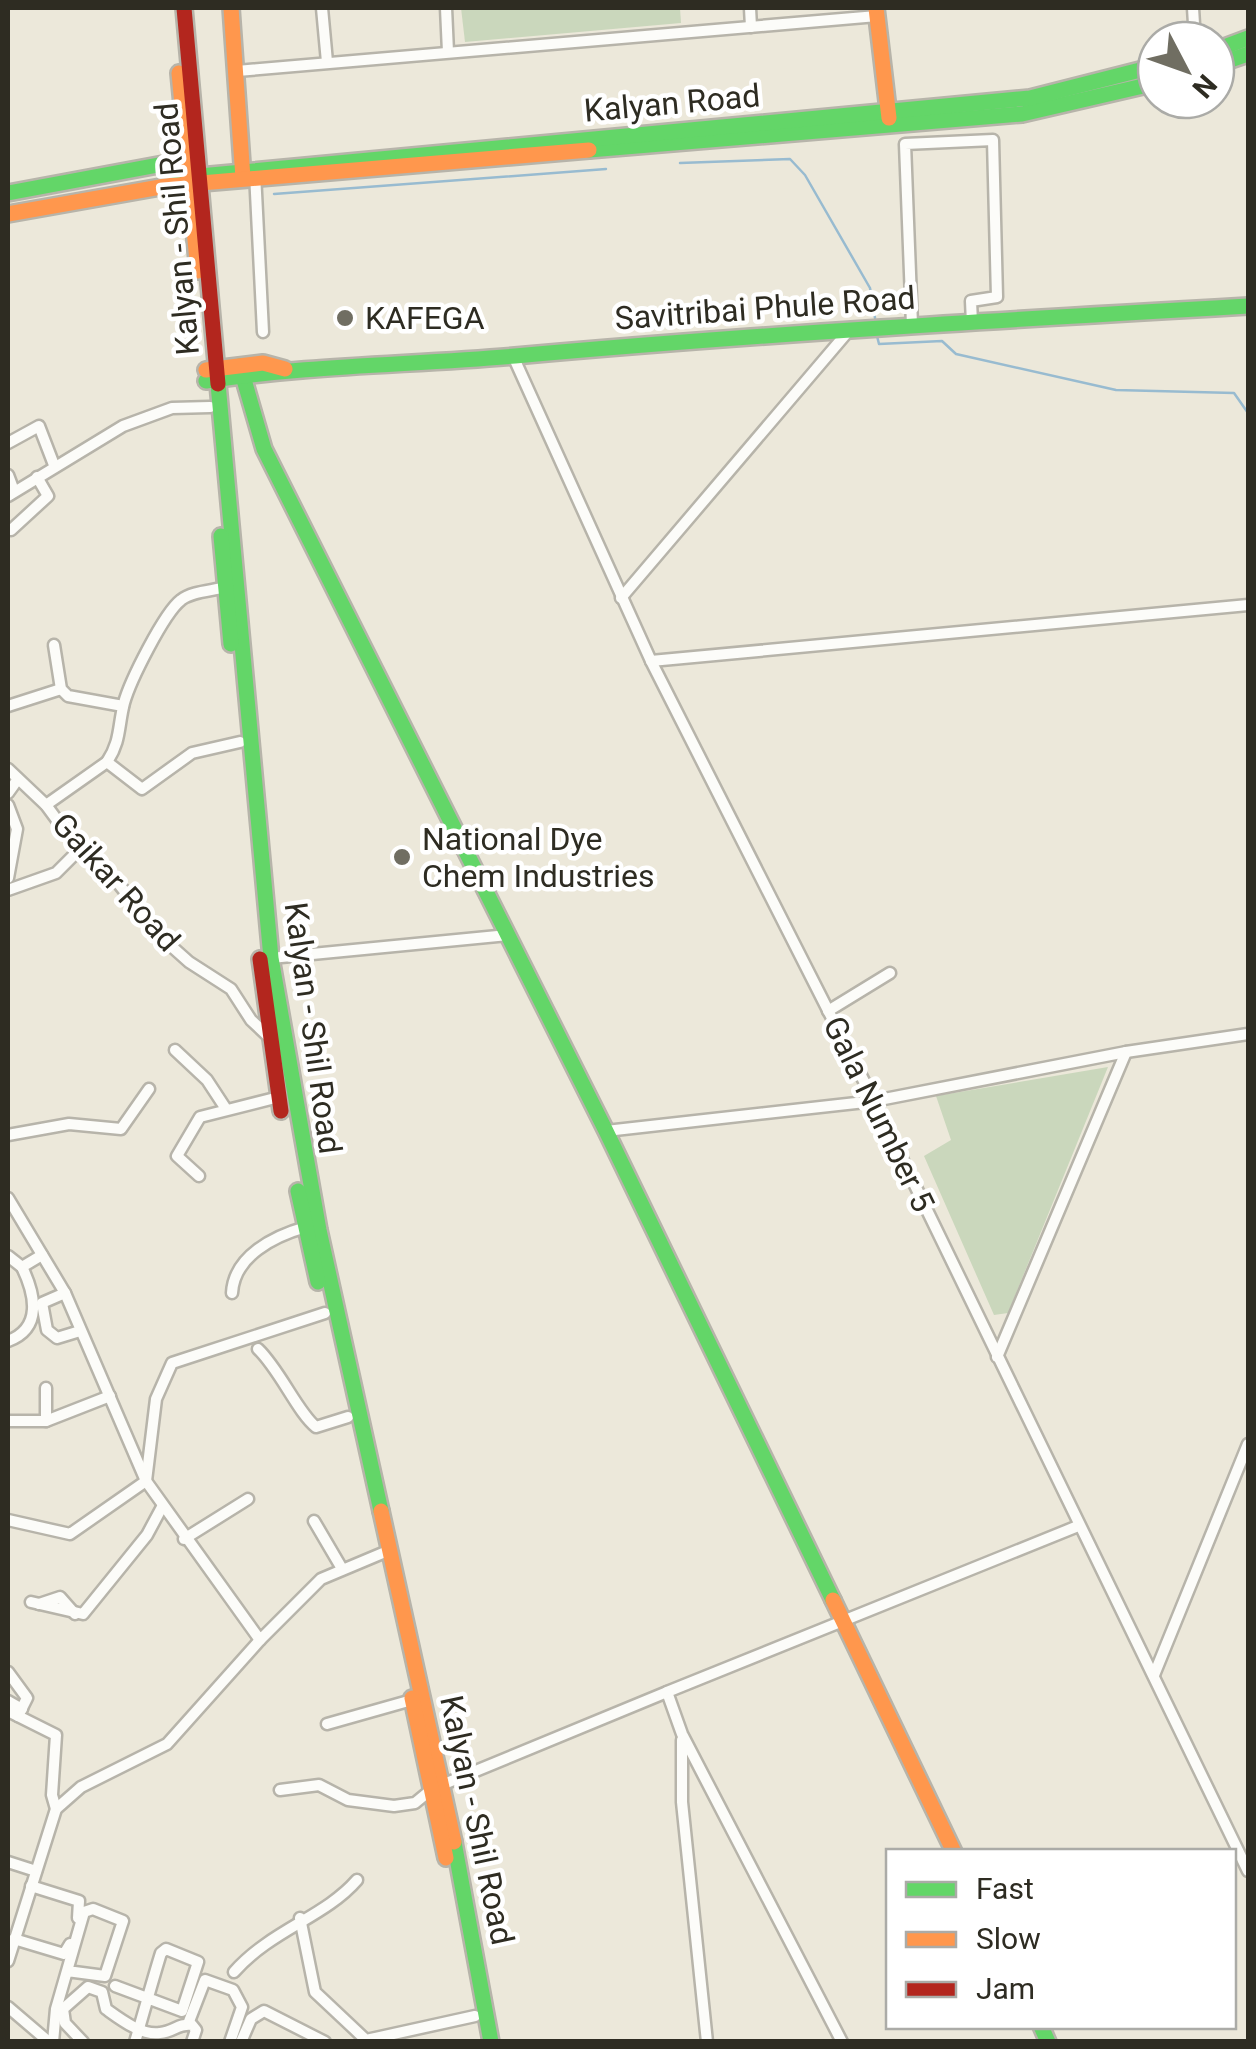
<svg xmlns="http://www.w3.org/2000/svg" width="1256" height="2049" font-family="Roboto,sans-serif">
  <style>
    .green { fill: #cad7bc }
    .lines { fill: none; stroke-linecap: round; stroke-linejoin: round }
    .stream { stroke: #98bbd0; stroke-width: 2.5 }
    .street-casing { stroke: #b7b4aa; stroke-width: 15 }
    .fast-casing { stroke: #b7b4aa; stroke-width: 20 }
    .slow-casing { stroke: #b7b4aa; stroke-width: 20 }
    .jam-casing { stroke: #b7b4aa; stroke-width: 20 }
    .street { stroke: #fcfcf9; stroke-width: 10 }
    .fast { stroke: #63d668; stroke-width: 15 }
    .slow { stroke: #ff974d; stroke-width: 15 }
    .jam { stroke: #b3261e; stroke-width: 15 }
    .poi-dot { fill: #706e62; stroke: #fff; stroke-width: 4 }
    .labels { text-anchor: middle; stroke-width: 9; stroke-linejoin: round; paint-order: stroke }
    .street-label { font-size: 32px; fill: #2e2c22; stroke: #fff }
    .poi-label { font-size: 32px; fill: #2e2c22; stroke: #fff; text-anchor: start }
  </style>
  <rect width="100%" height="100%" fill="#ece8da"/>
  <!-- green -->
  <g class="green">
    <path d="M461 8H680L681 23 465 42Z"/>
    <path d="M1108 1067 1008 1313 994 1315 924 1156 951 1140 936 1096Z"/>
  </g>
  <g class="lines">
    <!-- stream -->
    <g class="stream">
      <path d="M680 163 790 159 805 175 870 288 875 318"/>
      <path d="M274 194 606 169"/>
      <path d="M877 336 879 344 942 341 956 354 1116 390 1234 393 1248 413"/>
    </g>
    <defs>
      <g id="street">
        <path d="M322 8 327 62"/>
        <path d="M446 8 448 52"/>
        <path d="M750 8 751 27"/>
        <path d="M1193 8 1195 40"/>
        <path d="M237 71 877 16"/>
        <path d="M255 173 263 332"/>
        <path d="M912 325 905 144 993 140 997 297 971 301 972 323"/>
        <path d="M513 356 651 661 874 1101 1248 1871"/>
        <path d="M8 443 39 426 54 465"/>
        <path d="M8 475 14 491"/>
        <path d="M8 496 123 426 172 408 210 407"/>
        <path d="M11 530 48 496 37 477"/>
        <path d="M226 587C212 591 192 591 181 600 164 613 130 681 124 703 118 726 121 741 107 762L142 789 192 753 240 742"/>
        <path d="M621 598 851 328"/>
        <path d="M54 645 61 689 68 696 123 706"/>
        <path d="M651 661 1248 605"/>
        <path d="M8 706 61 689"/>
        <path d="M8 769 46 805 79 850 118 883 161 937 189 962 231 989 251 1020 269 1037"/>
        <path d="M8 793 18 779"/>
        <path d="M8 805 17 829 8 878"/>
        <path d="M46 805 107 762"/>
        <path d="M8 890 56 873 79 850"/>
        <path d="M271 958 508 935"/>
        <path d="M828 1011 890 973"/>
        <path d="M175 1050 207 1080 226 1109"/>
        <path d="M606 1131 874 1101 1126 1052 1248 1034"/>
        <path d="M8 1135 69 1124 121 1129 149 1089"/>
        <path d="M199 1176 177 1156 200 1117 279 1097"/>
        <path d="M8 1198 65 1293 146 1481 260 1640 321 1579 390 1550"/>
        <path d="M8 1256 22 1267"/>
        <path d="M65 1293 42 1303 47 1330 57 1338 80 1331"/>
        <path d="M232 1293C234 1256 274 1236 306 1227"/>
        <path d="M8 1341C43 1328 35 1294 22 1267L42 1255"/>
        <path d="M258 1349C280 1370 298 1413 316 1427L348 1417"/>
        <path d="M997 1357 1126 1052"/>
        <path d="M8 1421H46L110 1396"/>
        <path d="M46 1421V1388"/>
        <path d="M8 1520 70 1534 146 1481 156 1399 172 1363 325 1313"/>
        <path d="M314 1521 341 1567"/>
        <path d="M184 1539 248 1499"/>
        <path d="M31 1602 83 1614 147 1535 162 1507"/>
        <path d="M39 1604 60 1597 75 1614"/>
        <path d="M8 1672 27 1698 18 1716"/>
        <path d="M1154 1675 1248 1444"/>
        <path d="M8 1701 22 1709"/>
        <path d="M8 1711 56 1735 52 1795 56 1809"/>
        <path d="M327 1724 412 1700"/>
        <path d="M682 1740V1802L707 2042"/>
        <path d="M280 1790 319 1785 348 1800 394 1806 415 1803 432 1789 667 1692"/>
        <path d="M8 1862 36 1871"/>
        <path d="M31 1886 79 1901 78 1918"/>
        <path d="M300 1918 315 1992 366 2040 475 2016"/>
        <path d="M14 1939 64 1954 70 1944"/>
        <path d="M8 1961 56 1809 81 1787 167 1744 260 1640"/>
        <path d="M234 1972C271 1930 325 1917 357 1880"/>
        <path d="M115 1986 182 2011 198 1962 166 1949 161 1953C152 1982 144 2012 135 2042"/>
        <path d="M8 2007 49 2042"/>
        <path d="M188 2024 205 1980 233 1990 242 2007 230 2042"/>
        <path d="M53 2042 56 2009 84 1912 93 1909 123 1921 105 1976 67 1971"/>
        <path d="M83 2042 65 2023 63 2009 88 1987 102 1992 106 2009C120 2019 142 2036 160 2033 174 2032 178 2023 192 2025L196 2030 192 2042"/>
        <path d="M241 2042 251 2019 264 2011 325 2042"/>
        <path d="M842 2042 682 1734 667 1692 1078 1526"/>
      </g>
      <g id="fast">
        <path d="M1216 50 1248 38"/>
        <path d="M1216 65 1248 54"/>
        <path d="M589 150 1022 114 1156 83"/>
        <path d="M162 165 189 177 1030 98 1156 66"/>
        <path d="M8 193 169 163"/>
        <path d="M240 366 264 449 606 1131 833 1600"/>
        <path d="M206 381C309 365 412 365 515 356 759 334 1003 320 1248 306"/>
        <path d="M218 384 271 958 319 1230 381 1511"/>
        <path d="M221 536 231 644"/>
        <path d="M298 1191 318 1282"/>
        <path d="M454 1842 491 2042"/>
        <path d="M1041 2026 1048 2042"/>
      </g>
      <g id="slow">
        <path d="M231 8 243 178"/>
        <path d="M876 8 889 118"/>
        <path d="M179 73 198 271"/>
        <path d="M8 214 166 186 589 150"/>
        <path d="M206 370 263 363 285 369"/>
        <path d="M381 1511 454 1842"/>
        <path d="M833 1600 954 1852"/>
        <path d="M412 1698 446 1858"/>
      </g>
      <g id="jam">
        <path d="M184 8 218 384"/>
        <path d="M260 959 281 1111"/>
      </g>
    </defs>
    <!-- street casing -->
    <use href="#street" class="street-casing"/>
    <!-- fast casing -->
    <use href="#fast" class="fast-casing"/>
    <!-- slow casing -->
    <use href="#slow" class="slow-casing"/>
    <!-- jam casing -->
    <use href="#jam" class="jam-casing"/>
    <!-- street -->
    <use href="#street" class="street"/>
    <!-- fast -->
    <use href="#fast" class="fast"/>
    <!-- slow -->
    <use href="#slow" class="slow"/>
    <!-- jam -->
    <use href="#jam" class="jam"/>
  </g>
  <!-- markers -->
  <g class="poi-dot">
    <circle cx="345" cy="318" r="10"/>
    <circle cx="402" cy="857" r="10"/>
  </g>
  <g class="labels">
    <!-- street labels -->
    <g class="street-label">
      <text transform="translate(672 103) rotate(-5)" y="11">Kalyan Road</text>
      <text transform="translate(177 229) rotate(-95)" y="11">Kalyan - Shil Road</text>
      <text transform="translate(765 308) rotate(-4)" y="11">Savitribai Phule Road</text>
      <text transform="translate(116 882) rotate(48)" y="11">Gaikar Road</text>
      <text transform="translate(313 1028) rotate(82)" y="11">Kalyan - Shil Road</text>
      <text transform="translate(879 1114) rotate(64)" y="11">Gala Number 5</text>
      <text transform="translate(477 1820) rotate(78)" y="11">Kalyan - Shil Road</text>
    </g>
    <!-- poi labels -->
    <g class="poi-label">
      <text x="365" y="329">KAFEGA</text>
      <text x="422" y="850">National Dye<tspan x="422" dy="37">Chem Industries</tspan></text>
    </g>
  </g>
  <!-- border -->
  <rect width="1256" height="2049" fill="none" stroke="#2e2c22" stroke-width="20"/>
  <!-- legend -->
  <rect x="886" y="1849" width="350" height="180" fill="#ffffff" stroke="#ababa7" stroke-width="2.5"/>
  <rect x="906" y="1882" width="50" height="15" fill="#63d668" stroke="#ababa7" stroke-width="2.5"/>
  <text x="976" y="1899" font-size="30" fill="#2e2c22">Fast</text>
  <rect x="906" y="1932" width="50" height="15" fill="#ff974d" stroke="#ababa7" stroke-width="2.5"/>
  <text x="976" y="1949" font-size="30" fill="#2e2c22">Slow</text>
  <rect x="906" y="1982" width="50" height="15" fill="#b3261e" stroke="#ababa7" stroke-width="2.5"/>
  <text x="976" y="1999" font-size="30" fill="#2e2c22">Jam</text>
  <!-- north arrow -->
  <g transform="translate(1186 70) rotate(131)"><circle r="48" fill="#ffffff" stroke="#ababa7" stroke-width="2.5"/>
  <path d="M0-8L18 38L0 25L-18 38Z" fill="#706e62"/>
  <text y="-15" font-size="28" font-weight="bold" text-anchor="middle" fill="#2e2c22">N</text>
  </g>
</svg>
